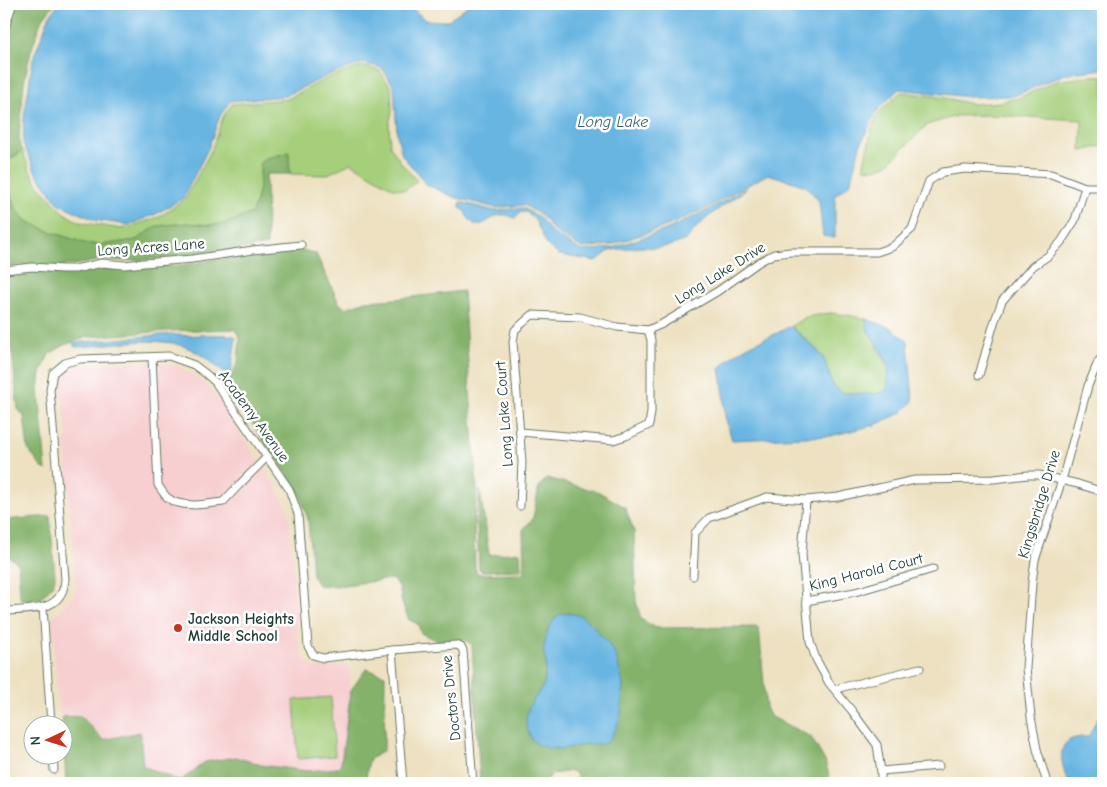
<svg xmlns="http://www.w3.org/2000/svg" width="1107" height="787" font-family="'Comic Neue',sans-serif">
  <style>
    .built { fill: #f7cfd0 }
    .green { fill: #a6cf7b; stroke: #628658 }
    .forest { fill: #84b26b; stroke: #527850 }
    .water { fill: #68b5e2; stroke: #44798b }
    .lines { fill: none; stroke-linecap: round; stroke-linejoin: round }
    .minor-casing { stroke: #677665; stroke-width: 9 }
    .secondary-casing { stroke: #677665; stroke-width: 12 }
    .minor { stroke: #fff; stroke-width: 7 }
    .secondary { stroke: #fff; stroke-width: 10 }
    .poi-dot { fill: #c8321e; stroke: #fff; stroke-width: 2 }
    .labels { text-anchor: middle; stroke-width: 5; stroke-linejoin: round; paint-order: stroke }
    .street-label { font-size: 15px; fill: #1f3d34; stroke: #fff }
    .poi-label { font-size: 15px; font-weight: bold; fill: #1f3d34; stroke: #fff; text-anchor: start }
    .water-label { font-size: 16px; font-style: italic; fill: #356168; stroke: #fff }
  </style>
  <rect width="100%" height="100%" fill="#fff"/>
  <filter id="ink" filterUnits="userSpaceOnUse"><feTurbulence type="fractalNoise" baseFrequency=".02" numOctaves="2"/><feDisplacementMap in="SourceGraphic" scale="10" xChannelSelector="R" yChannelSelector="G"/><feConvolveMatrix kernelMatrix="1 2 1 2 8 2 1 2 1" color-interpolation-filters="sRGB"/></filter>
  <filter id="wash" filterUnits="userSpaceOnUse"><feTurbulence type="fractalNoise" baseFrequency=".0096" numOctaves="4" result="noise"/><feDisplacementMap in="SourceGraphic" scale="20" xChannelSelector="R" yChannelSelector="G"/><feGaussianBlur stdDeviation="1.12" result="paint"/><feColorMatrix in="noise" values="0 0 0 0 0 0 0 0 0 0 0 0 0 0 0 0 0 1.4 0 .05"/><feComposite in="paint" operator="in"/></filter>
  <g filter="url(#wash)">
    <rect width="100%" height="100%" fill="#ede1c1"/>
    <!-- built -->
    <path class="built" d="M135 362 169 364 180 367 202 381 213 392 282 496 289 514 299 642 303 657 310 665 314 668 349 665 351 690 341 763 338 768 307 771 261 765 236 757 205 762 180 781 143 766 102 740 81 716 62 717 59 712 51 619 70 602 74 596 76 588 65 440 67 435 63 398 58 394 59 379 63 373 72 367Z"/>
    <!-- green -->
    <g class="green">
      <path d="M363 66 380 71 391 88 392 112 389 125 390 146 402 164 417 181 405 190 393 188 351 163 326 175 290 174 288 152 281 155 265 158 257 198 252 213 227 223 210 225 187 223 157 226 136 240 100 245 84 243 46 230 25 220 14 206 4 171 10 159 23 151 29 169 37 183 57 206 67 215 79 222 122 229 129 227 159 217 185 199 211 151 223 117 232 104 287 99 330 77Z"/>
      <path d="M1092 76H1103V146L1081 151 1082 120 990 115 956 116 927 125 888 164 876 169 863 168 872 128 879 112 901 92 945 98 972 104 1001 102 1010 99H1016L1056 81Z"/>
      <path d="M830 313 847 315 866 319 868 331 876 343 889 367 887 390 876 394 843 393 833 386 824 359 816 349 791 326 806 317Z"/>
      <path d="M331 697 335 756 298 759 294 700Z"/>
    </g>
    <!-- forest -->
    <g class="forest">
      <path d="M16 4H54L41 21 31 51 24 82 19 137 20 144 23 151 10 159 4 171V38Z"/>
      <path d="M289 152 290 174H266L267 245 191 256 144 260 124 261 102 260 74 265 62 266 32 264 4 267V174L14 206 25 220 46 230 84 243 100 245 136 240 157 226 187 223 210 225 227 223 252 213C259 194 260 182 260 163 268 156 279 156 289 152Z"/>
      <path d="M296 248 316 254 339 303 345 308 367 301 395 299 463 291 477 490 474 522 475 569 478 574 524 573 523 530 533 518 539 487 547 478 599 492 625 507 634 531 636 601 641 619 656 628 759 627 766 707 770 716 811 737 825 761 830 779 829 783H578L577 775 572 771 553 774 543 783H480L472 644 464 640 437 641 421 633 418 624 409 620 402 603 399 587 392 579 336 586 318 585 312 575 308 519 298 490 265 443 232 392 228 383 238 362 240 337 234 329 167 331 87 337 67 344 49 354 41 373 39 391 46 470 41 467 28 449 24 416 18 409 11 342 4 341V274L24 272 73 273 109 267 181 265 225 258Z"/>
      <path d="M480 490 489 555 520 552 521 570 481 571 479 568 477 522Z"/>
      <path d="M50 516 55 577 53 585 41 598 21 600 20 595 18 563 5 554H4V520Z"/>
      <path d="M366 669 385 675 384 750 369 760 366 777V783H66L62 717 81 716 103 740 140 732 143 766 180 781 205 762 236 757 261 765 307 771 338 768 341 763 351 690Z"/>
    </g>
    <!-- water -->
    <g class="water">
      <path d="M59 4H408L425 20 447 21 470 4H1103V69L1065 74 1014 96 969 97 899 89 877 111 860 145 850 184 835 195V238L823 236 819 201 806 186 768 174 708 207 667 226 611 245 582 248 554 231 541 215 524 205 496 208 454 197 427 185 402 155 397 135 394 87 382 68 363 63 329 75 285 96 230 101 220 116 208 149 183 198 156 214 128 225 95 220 59 204 36 173 23 143 24 117 33 59 50 15Z"/>
      <path d="M747 188 708 217 696 228 686 240 673 245 657 248 640 247 612 250 608 252 596 261 559 255 547 245 535 220 526 212 519 213 515 218C511 217 506 214 502 215 492 215 486 226 475 225L468 218 464 210 460 208V202L495 211 523 208 539 217 552 233 582 251 612 248 668 229 709 209Z"/>
      <path d="M866 319 891 328 908 341 913 401 903 412 875 425 830 436 732 440 725 416 723 386 720 369C736 346 768 340 790 326L816 349 824 359 833 386 843 393 876 394 887 390 889 366 876 343 868 331Z"/>
      <path d="M170 334C191 338 213 332 234 336L236 338 231 372 229 375C221 373 219 368 213 364 204 356 194 350 183 346 148 335 110 346 75 347L73 344 74 343Z"/>
      <path d="M569 613 581 616 590 623 608 643 616 656 623 684 621 713 617 727 608 742 602 744H587L562 749 548 748 538 745 532 740 527 729 526 719 529 706 543 686 545 680 546 663 543 651 548 629 555 618 560 614Z"/>
      <path d="M1103 711V783H1068C1064 770 1054 746 1072 739 1077 737 1083 737 1088 737 1093 729 1097 717 1103 711Z"/>
    </g>
  </g>
  <g filter="url(#ink)">
    <g class="lines">
      <defs>
        <g id="minor">
          <path d="M4 270 32 267 62 269H75L102 263 124 265 144 263 192 259 253 250 301 245"/>
          <path d="M152 357 158 485C161 489 164 495 168 498 181 509 208 504 223 502L239 485 267 457"/>
          <path d="M979 375 994 323 1002 301 1033 266 1048 256 1061 242 1075 220 1085 187"/>
          <path d="M520 432 613 440 626 436 649 425 651 412V340L648 330"/>
          <path d="M806 500 802 554 810 642 816 659 829 683 852 711 877 745 881 771V783"/>
          <path d="M520 506 522 462 513 342 515 330 532 315 580 317 617 327 648 330 662 324 718 291 759 262 774 254 790 252H877L892 247 912 229 929 181 943 172 965 169 1051 174 1085 187H1103"/>
          <path d="M693 576 695 533 709 518 767 497 806 500 838 497 915 480 994 479 1028 475H1039L1078 484 1103 492"/>
          <path d="M806 601 855 592 933 569"/>
          <path d="M43 608 51 724"/>
          <path d="M4 611C30 609 63 613 65 579L50 389 53 373 65 363 80 359 169 356 194 365 206 374 215 382 289 489 298 514 308 646 313 655 323 658 392 650 456 645 461 647 463 651 473 783"/>
          <path d="M392 650 403 783"/>
          <path d="M835 689 920 668"/>
          <path d="M53 754 54 770"/>
          <path d="M881 771 939 766"/>
          <path d="M1047 783 1037 749 1031 717 1026 668 1032 583 1035 560 1062 480 1088 386 1098 362 1103 356"/>
        </g>
        <path id="secondary" d="M4 26 11 4"/>
      </defs>
      <!-- minor casing -->
      <use href="#minor" class="minor-casing"/>
      <!-- secondary casing -->
      <use href="#secondary" class="secondary-casing"/>
      <!-- minor -->
      <use href="#minor" class="minor"/>
      <!-- secondary -->
      <use href="#secondary" class="secondary"/>
    </g>
  </g>
  <!-- markers -->
  <circle class="poi-dot" cx="178" cy="628" r="5"/>
  <g class="labels">
    <!-- street labels -->
    <g class="street-label">
      <text transform="translate(151 247) rotate(-4)" y="5">Long Acres Lane</text>
      <text transform="translate(720 273) rotate(-32)" y="5">Long Lake Drive</text>
      <text transform="translate(504 414) rotate(-94)" y="5">Long Lake Court</text>
      <text transform="translate(254 416) rotate(54)" y="5">Academy Avenue</text>
      <text transform="translate(1039 504) rotate(-73)" y="5">Kingsbridge Drive</text>
      <text transform="translate(866 572) rotate(-14)" y="5">King Harold Court</text>
      <text transform="translate(451 698) rotate(-96)" y="5">Doctors Drive</text>
    </g>
    <!-- poi labels -->
    <g class="poi-label">
      <text x="188" y="624">Jackson Heights<tspan x="188" dy="17">Middle School</tspan></text>
    </g>
    <!-- water labels -->
    <g class="water-label">
      <text x="613" y="127">Long Lake</text>
    </g>
  </g>
  <!-- margin -->
  <rect width="1107" height="787" fill="none" stroke="#fff" stroke-width="20"/>
  <!-- north arrow -->
  <g transform="translate(48 740) rotate(266)"><circle r="24" fill="#ffffff" stroke="#a5b1ae"/>
  <path d="M0-4L9 19L0 12L-9 19Z" fill="#c8321e"/>
  <text y="-8" font-size="14" font-weight="bold" text-anchor="middle" fill="#1f3d34">N</text>
  </g>
</svg>
